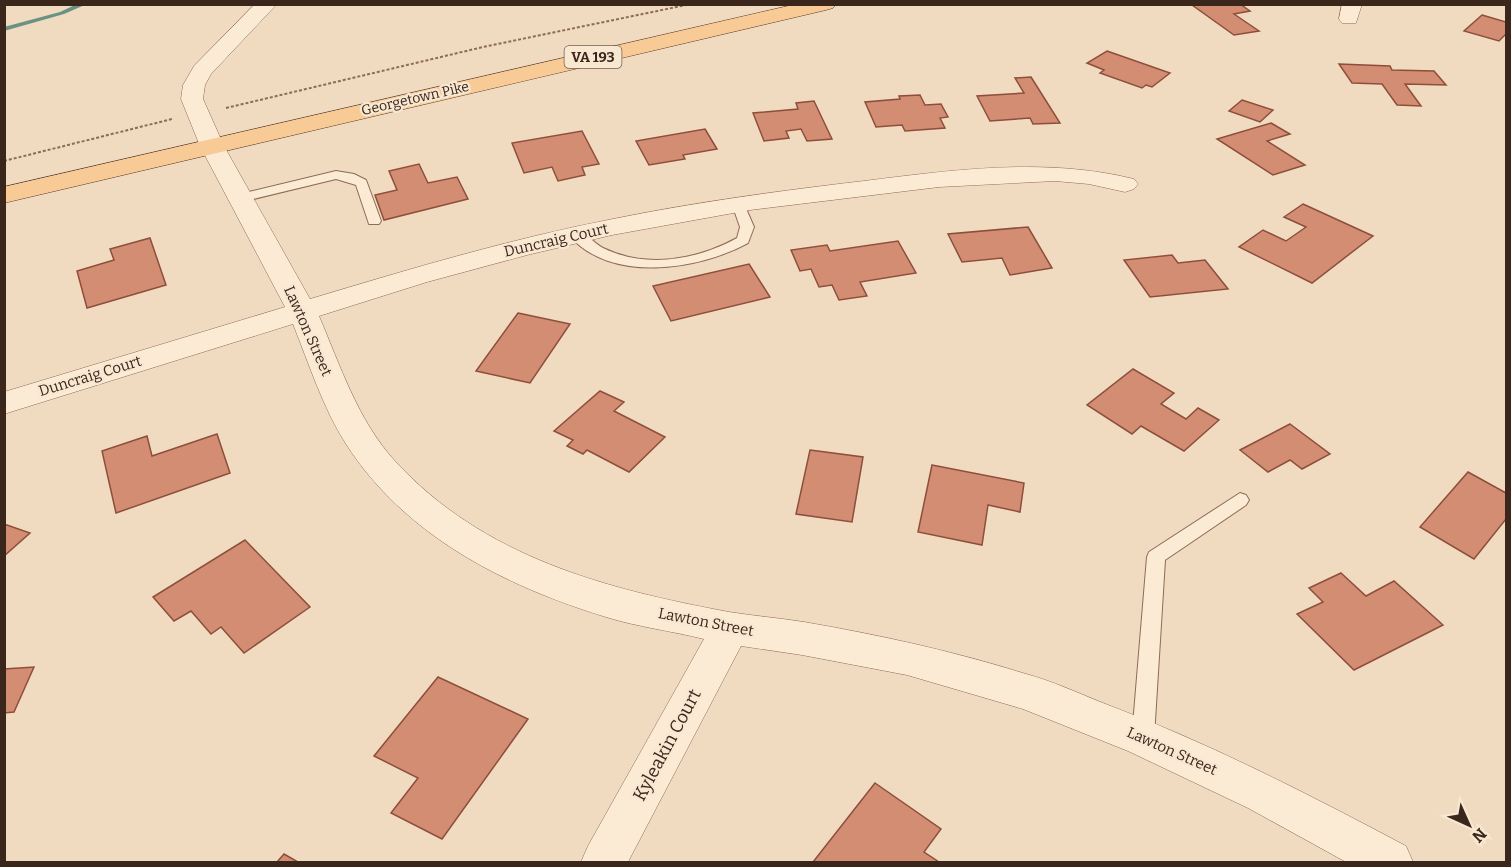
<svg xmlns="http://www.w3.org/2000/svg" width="1511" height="867" font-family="Bitter,serif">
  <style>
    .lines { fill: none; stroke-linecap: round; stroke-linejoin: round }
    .stream { fill: #6a9282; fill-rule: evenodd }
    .building { fill: #d28d73; stroke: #8d4f3b; stroke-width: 1.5 }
    .lane-casing { stroke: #8c6b57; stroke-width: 2 }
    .street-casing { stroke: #8c6b57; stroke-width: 1 }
    .primary-casing { stroke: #593a2b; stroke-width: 1 }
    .path { stroke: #8c6b57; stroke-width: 2; stroke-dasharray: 3 2; stroke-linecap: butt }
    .lane { fill: #fbead4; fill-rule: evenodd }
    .street { fill: #fbead4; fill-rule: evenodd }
    .primary { fill: #f8ca95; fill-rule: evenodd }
    .labels { text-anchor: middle; stroke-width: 4.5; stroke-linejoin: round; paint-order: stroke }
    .shield { fill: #f8e7d1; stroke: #746052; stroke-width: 1.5 }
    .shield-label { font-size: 14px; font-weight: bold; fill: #3b261c }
    .far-street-label { font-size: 14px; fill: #3b261c; stroke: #f8e7d1 }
    .street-label { font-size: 15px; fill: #3b261c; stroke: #f8e7d1 }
    .near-street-label { font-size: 18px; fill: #3b261c; stroke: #f8e7d1 }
  </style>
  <rect width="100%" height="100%" fill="#f1dbc0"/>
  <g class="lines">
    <!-- stream -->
    <path class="stream" d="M77 4H87L64 14 4 31V27L60 12Z"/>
  </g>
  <!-- building -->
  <g class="building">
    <path d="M1240 4 1250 11 1234 14 1259 31 1234 35 1192 5Z"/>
    <path d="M1482 15 1506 22V34L1499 41 1464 31Z"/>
    <path d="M1107 51 1170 73 1152 87 1146 85 1142 88 1100 73 1104 70 1087 63Z"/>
    <path d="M1339 64 1390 66 1392 70 1434 71 1446 85 1405 84 1421 106 1397 105 1382 84 1352 83Z"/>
    <path d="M1031 77 1060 123 1033 124 1030 118 990 121 977 96 1024 93 1015 78Z"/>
    <path d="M920 95 925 105 941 104 948 117 940 118 945 128 905 131 902 125 876 127 865 102 900 99 899 96Z"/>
    <path d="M1242 100 1273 110 1260 122 1229 111Z"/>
    <path d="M814 101 832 139 807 141 801 129 786 131 789 138 764 141 753 113 798 109 796 103Z"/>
    <path d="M1271 123 1290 134 1267 141 1305 165 1273 175 1217 139Z"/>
    <path d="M705 129 717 149 683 155 685 159 649 165 636 141Z"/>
    <path d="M582 131 599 164 582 167 585 175 558 181 552 167 524 173 512 143Z"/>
    <path d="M419 164 428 183 457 177 468 199 384 220 375 195 397 190 389 171Z"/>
    <path d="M1303 204 1373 236 1312 283 1239 247 1263 230 1286 241 1306 227 1284 217Z"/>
    <path d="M1028 227 1052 268 1010 275 1002 258 962 262 948 234Z"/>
    <path d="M150 238 166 285 87 308 77 271 114 260 110 249Z"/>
    <path d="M898 241 916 273 860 282 867 296 839 300 832 285 819 287 811 269 800 271 791 250 827 245 830 251Z"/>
    <path d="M1172 255 1178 263 1205 260 1228 289 1150 297 1124 260Z"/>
    <path d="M749 264 770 297 671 321 653 286Z"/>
    <path d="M518 313 570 324 530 383 476 371Z"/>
    <path d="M1133 369 1174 393 1161 404 1186 419 1198 408 1219 420 1184 451 1141 426 1132 434 1087 405Z"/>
    <path d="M600 391 624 402 614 411 665 437 629 472 587 450 583 454 567 446 573 440 554 431Z"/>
    <path d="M1290 424 1330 454 1302 469 1290 460 1268 472 1240 450Z"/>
    <path d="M217 434 230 473 116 513 102 451 147 436 152 456Z"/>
    <path d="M810 450 863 457 852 522 796 514Z"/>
    <path d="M932 465 1024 483 1020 512 988 505 982 545 918 532Z"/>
    <path d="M1468 472 1506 493V519L1474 559 1420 527Z"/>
    <path d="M4 524 30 533 4 556Z"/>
    <path d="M245 540 310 607 244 653 221 627 211 634 191 611 174 621 153 597Z"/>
    <path d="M1341 573 1366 596 1394 581 1443 625 1354 670 1297 614 1323 602 1309 588Z"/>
    <path d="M34 667 14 712 4 713V669Z"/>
    <path d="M438 677 528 719 442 839 391 813 418 778 374 756Z"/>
    <path d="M875 783 941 829 924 852 939 862H813Z"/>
    <path d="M284 854 298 862H277Z"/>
  </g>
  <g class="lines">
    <defs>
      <g id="lane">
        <path d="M336 171 354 174 366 180 381 221 379 224H369L356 185 336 179 241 202 235 198 236 195Z"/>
        <path d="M738 200 744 204 754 227 748 243C699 270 610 284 569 235L571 232C584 229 593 243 603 248 646 269 697 260 737 238L740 227 732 204Z"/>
        <path d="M1240 493 1246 495 1249 500 1246 505 1165 560 1154 737 1150 744 1143 747 1136 744 1132 737 1147 557 1149 552Z"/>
      </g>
      <g id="street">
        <path d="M255 4H277L211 74 205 85 203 99 224 146 310 299C410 269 510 239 613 219 696 202 779 191 864 181 953 170 1045 157 1134 179L1138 184 1134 189 1125 192 1089 184 1055 181 939 187 750 210 612 235 527 255 427 282 319 316C340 365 358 421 395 461 483 557 605 589 729 612 754 616 779 618 804 622 879 635 953 651 1026 674 1052 681 1078 693 1103 703 1209 743 1306 793 1406 846L1413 862H1346L1248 808 1128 751 1023 709 907 675 802 655 741 646 628 862H581L588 846 704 639C672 631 638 627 606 617 505 586 405 536 346 444 323 408 309 364 293 324L4 414V392L285 307 200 146 181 99 183 85 194 66Z"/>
        <path d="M1342 4H1362L1356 23H1342L1339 19Z"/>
      </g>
      <path id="primary" d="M797 4H836L833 8 826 10 4 203V187Z"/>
    </defs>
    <!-- lane casing -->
    <use href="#lane" class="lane-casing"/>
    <!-- street casing -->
    <use href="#street" class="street-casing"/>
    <!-- primary casing -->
    <use href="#primary" class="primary-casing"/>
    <!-- path -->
    <g class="path">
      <path d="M226 108 483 47 691 4"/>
      <path d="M4 161 172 119"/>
    </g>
    <!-- lane -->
    <use href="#lane" class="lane"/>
    <!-- street -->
    <use href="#street" class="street"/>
    <!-- primary -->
    <use href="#primary" class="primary"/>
  </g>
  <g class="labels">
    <!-- shield labels -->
    <rect class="shield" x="564.5" y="46" width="57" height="22" rx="4.5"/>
    <g class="shield-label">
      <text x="593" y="62">VA 193</text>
    </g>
    <!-- far-street labels -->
    <g class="far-street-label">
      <text transform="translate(415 98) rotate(-13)" y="5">Georgetown Pike</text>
    </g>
    <!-- street labels -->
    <g class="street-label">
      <text transform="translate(556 240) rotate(-13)" y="5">Duncraig Court</text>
      <text transform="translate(308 331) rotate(66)" y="5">Lawton Street</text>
      <text transform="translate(90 376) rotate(-17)" y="5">Duncraig Court</text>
      <text transform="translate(706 622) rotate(11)" y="5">Lawton Street</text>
      <text transform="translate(1172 751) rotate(24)" y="5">Lawton Street</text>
    </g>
    <!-- near-street labels -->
    <g class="near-street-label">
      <text transform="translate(667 745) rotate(-62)" y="6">Kyleakin Court</text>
    </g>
  </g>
  <!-- border -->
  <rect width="1511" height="867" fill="none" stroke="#3b261c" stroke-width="12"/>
  <!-- north arrow -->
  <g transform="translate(1469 825) rotate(135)" stroke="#f8e7d1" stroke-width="4.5" paint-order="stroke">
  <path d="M0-4.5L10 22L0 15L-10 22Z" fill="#3b261c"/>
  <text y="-9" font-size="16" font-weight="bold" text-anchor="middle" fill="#3b261c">N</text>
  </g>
</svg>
